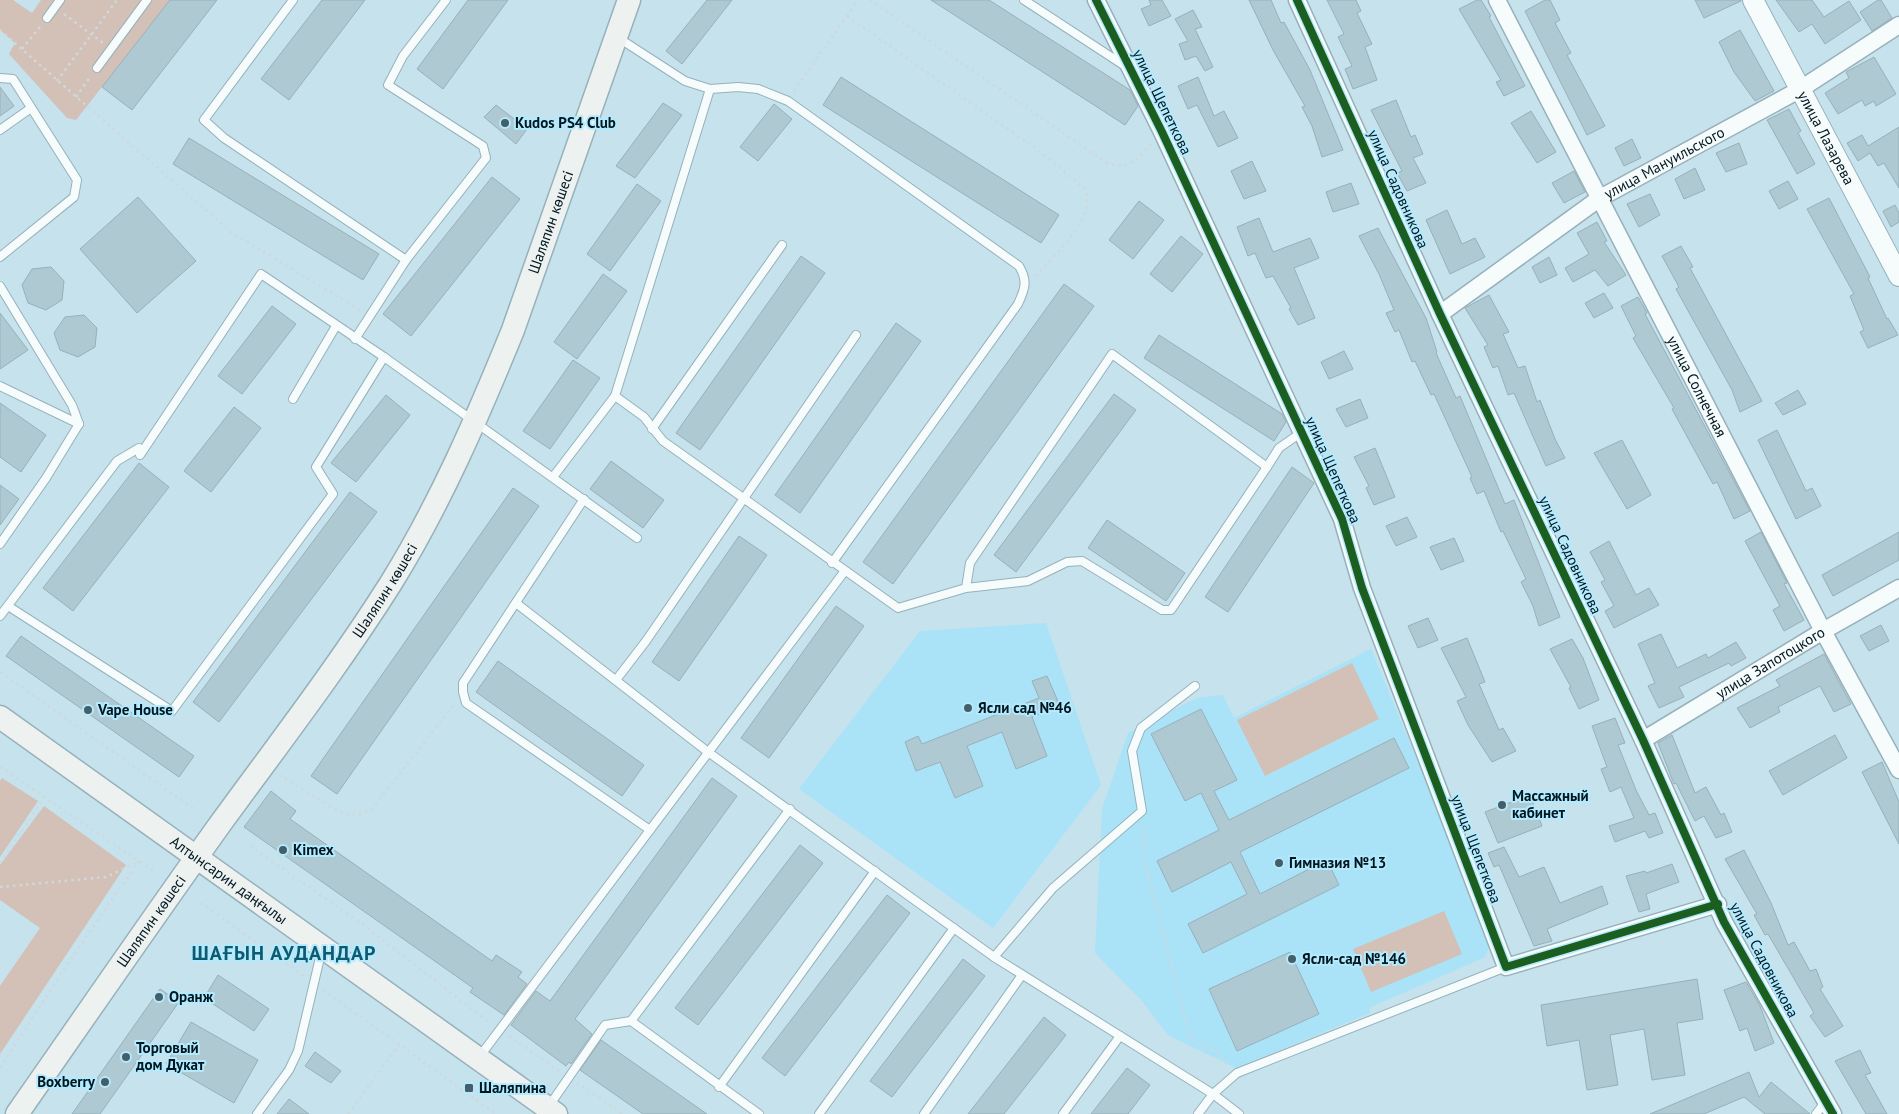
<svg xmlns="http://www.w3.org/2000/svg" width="1899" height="1114" font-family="'PT Sans',sans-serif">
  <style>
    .built { fill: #aae2f7 }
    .green { fill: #d3c0b7 }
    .building { fill: #afc9d3; stroke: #97b0ba }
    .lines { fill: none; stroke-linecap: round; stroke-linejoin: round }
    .service-casing { stroke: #97b1ba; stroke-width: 10 }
    .minor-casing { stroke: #97b1ba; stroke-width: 19 }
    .tertiary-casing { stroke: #97b1ba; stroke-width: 22 }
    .secondary-casing { stroke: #97b1ba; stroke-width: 25 }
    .path { stroke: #cfd9dc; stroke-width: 2.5; stroke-dasharray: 2.5 4; stroke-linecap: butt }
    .service { stroke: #f6fbfc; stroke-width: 8 }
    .minor { stroke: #f6fbfc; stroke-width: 16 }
    .tertiary { stroke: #f6fbfc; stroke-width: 20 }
    .secondary { stroke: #edf1f0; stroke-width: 22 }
    .cycleway-casing { stroke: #b4eafe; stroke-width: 11 }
    .cycleway { stroke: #1b5e20; stroke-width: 8 }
    .poi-dot { fill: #455e68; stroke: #b4eafe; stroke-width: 2 }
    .labels { text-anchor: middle; stroke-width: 4; stroke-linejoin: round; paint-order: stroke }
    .street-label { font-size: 15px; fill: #001720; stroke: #b4eafe }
    .poi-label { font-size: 15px; font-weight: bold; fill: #001720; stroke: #b4eafe; text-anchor: start }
    .district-label { font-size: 20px; font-weight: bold; letter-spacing: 1px; fill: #0e5b71; stroke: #b4eafe }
  </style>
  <rect width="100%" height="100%" fill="#c5e2ed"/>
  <!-- built -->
  <g class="built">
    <path d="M1046 623 1101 785 993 928 799 789 920 631Z"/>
    <path d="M1371 649 1492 941 1485 957 1369 1008 1370 1013 1236 1068 1168 1035 1142 1001 1095 953 1102 809 1128 733 1197 698 1223 695 1234 718Z"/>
  </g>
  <!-- green -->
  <g class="green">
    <path d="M0 0H13L32 13 41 0H170L76 120 67 118 9 54 15 43 0 30Z"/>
    <path d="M1352 663 1379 719 1265 776 1237 720Z"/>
    <path d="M2 778 38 801 0 857V781Z"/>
    <path d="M44 806 126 865 0 1054V986L40 928 0 900V865Z"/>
    <path d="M1444 911 1462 954 1371 992 1353 949Z"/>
  </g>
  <!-- building -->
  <g class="building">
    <path d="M170 0H217L132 110 102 87Z"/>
    <path d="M322 0H365L289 100 261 79Z"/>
    <path d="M468 0H508L443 89 417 69Z"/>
    <path d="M707 0H732L682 64 666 51Z"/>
    <path d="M931 0H989L1130 90 1138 106 1125 125Z"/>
    <path d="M1149 0H1162L1171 16 1149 26 1141 9 1151 5Z"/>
    <path d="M1249 0H1271L1281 23 1284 22 1310 70 1343 150 1322 157 1312 126 1302 107 1305 106 1273 50Z"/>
    <path d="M1327 0H1356L1361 11 1357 13 1372 44 1365 47 1377 80 1353 89 1345 69 1352 66 1338 37 1344 34Z"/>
    <path d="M1477 0H1481L1491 16 1489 17 1525 86 1504 96 1496 82 1501 80 1459 9Z"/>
    <path d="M1545 0H1550L1560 20 1555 23 1571 53 1567 55 1605 126 1587 135 1525 11Z"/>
    <path d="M1695 0H1741V1L1704 18Z"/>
    <path d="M1776 0H1812L1824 17 1849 1 1861 20 1825 44 1812 24 1799 32Z"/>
    <path d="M1878 0H1881L1892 18 1872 31 1860 12Z"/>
    <path d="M1193 10 1202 27 1195 29 1213 67 1205 71 1196 56 1185 60 1179 44 1188 41 1175 19Z"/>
    <path d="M1740 30 1774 91 1755 101 1734 72 1719 42Z"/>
    <path d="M1874 57 1896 94 1876 106 1874 101 1865 106 1862 100 1838 114 1825 93 1849 78 1846 72Z"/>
    <path d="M841 77 1059 215 1041 243 823 105Z"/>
    <path d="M1198 77 1214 116 1224 111 1238 138 1218 147 1197 105 1188 109 1178 86Z"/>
    <path d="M0 87 14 106 0 116Z"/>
    <path d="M1396 100 1411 137 1415 135 1423 154 1413 158 1426 183 1407 191 1397 173 1402 171 1371 110Z"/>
    <path d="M663 103 682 115 635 178 616 166Z"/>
    <path d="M774 104 792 119 758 161 740 147Z"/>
    <path d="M496 105 527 129 516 144 484 117Z"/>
    <path d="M1789 109 1801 131 1798 133 1815 164 1797 174 1767 120Z"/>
    <path d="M1531 111 1556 152 1537 163 1511 123Z"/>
    <path d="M1899 127V188L1884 163 1878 166 1870 153 1858 161 1847 143 1862 135 1868 146Z"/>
    <path d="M189 138 379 254 363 280 173 164Z"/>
    <path d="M1632 139 1641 158 1624 166 1615 148Z"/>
    <path d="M1739 143 1747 164 1726 172 1716 153Z"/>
    <path d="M1252 161 1266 191 1244 199 1231 171Z"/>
    <path d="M1695 168 1705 190 1684 199 1675 179Z"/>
    <path d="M1574 171 1585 192 1564 203 1552 183Z"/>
    <path d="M492 177 520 199 411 336 383 314Z"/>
    <path d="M1788 181 1798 199 1779 209 1769 191Z"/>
    <path d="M1351 183 1359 204 1333 212 1326 192Z"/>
    <path d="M637 184 661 201 610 271 587 254Z"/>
    <path d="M1650 194 1660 215 1639 227 1627 204Z"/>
    <path d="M138 197 196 261 137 313 80 249Z"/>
    <path d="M1829 198 1870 277 1868 278 1887 319 1888 318 1898 335 1868 348 1860 332 1864 330 1850 296 1854 294 1807 209Z"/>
    <path d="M1139 201 1164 220 1133 259 1109 240Z"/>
    <path d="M1895 205 1899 213V222L1891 227 1883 211Z"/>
    <path d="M1447 210 1462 244 1475 238 1485 257 1450 274 1426 220Z"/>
    <path d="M1259 218 1273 252 1310 238 1319 258 1294 268 1315 318 1298 325 1289 309 1291 308 1273 276 1266 278 1255 253 1248 256 1237 227Z"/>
    <path d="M1597 222 1607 241 1604 242 1626 275 1608 286 1595 270 1573 282 1565 268 1589 254 1577 233Z"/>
    <path d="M1378 228 1426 318 1437 352 1436 353 1456 398 1460 396 1505 504 1514 500 1560 617 1539 626 1533 606 1521 582 1526 579 1503 531 1501 532 1484 491 1477 494 1470 478 1472 477 1434 394 1431 395 1415 361 1412 362 1399 330 1395 332 1386 313 1394 310 1379 274 1359 236Z"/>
    <path d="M1181 236 1203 254 1172 292 1150 274Z"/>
    <path d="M1681 246 1693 267 1690 268 1762 401 1740 412 1732 390 1676 289 1679 287 1662 256Z"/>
    <path d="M801 256 825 273 700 450 676 433Z"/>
    <path d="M1549 257 1557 275 1540 283 1532 267Z"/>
    <path d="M51 267 64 281 62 300 46 310 28 303 22 285 32 269Z"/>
    <path d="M603 274 627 291 577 359 554 342Z"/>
    <path d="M1064 284 1094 306 893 584 863 562Z"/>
    <path d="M1604 293 1613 308 1594 318 1585 303Z"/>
    <path d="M1489 295 1509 332 1503 334 1518 368 1525 366 1537 402 1540 400 1555 439 1565 458 1546 466 1514 393 1508 395 1498 366 1493 368 1484 347 1488 345 1465 308Z"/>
    <path d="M1638 297 1647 313 1645 314 1750 511 1734 519 1717 482 1713 484 1672 409 1674 408 1633 338 1636 336 1621 306Z"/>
    <path d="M272 306 296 324 242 394 218 376Z"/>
    <path d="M0 313 28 350 0 369Z"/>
    <path d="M84 315 97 328 95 347 78 357 60 350 54 333 65 317Z"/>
    <path d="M896 323 921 341 800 513 775 495Z"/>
    <path d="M1159 335 1282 414 1286 422 1274 441 1144 358Z"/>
    <path d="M1344 351 1353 369 1329 379 1321 362Z"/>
    <path d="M573 360 600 378 550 449 523 431Z"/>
    <path d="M1798 390 1806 404 1783 415 1775 403Z"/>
    <path d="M1114 394 1136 410 1016 572 994 555Z"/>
    <path d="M386 395 410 415 356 482 331 463Z"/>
    <path d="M1360 399 1368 418 1346 427 1336 409Z"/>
    <path d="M0 403 46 435 21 472 0 457Z"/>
    <path d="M234 407 261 428 211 492 184 471Z"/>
    <path d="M1777 430 1806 491 1812 488 1821 506 1796 519 1758 440Z"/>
    <path d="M1622 440 1651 495 1627 509 1594 453Z"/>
    <path d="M1375 448 1395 497 1374 505 1366 488 1369 486 1354 457Z"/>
    <path d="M611 461 664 500 643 528 590 489Z"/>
    <path d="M139 463 169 487 73 611 43 588Z"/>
    <path d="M1292 467 1314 483 1228 612 1205 597Z"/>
    <path d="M0 485 19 499 0 525Z"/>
    <path d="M513 488 539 506 337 794 311 776Z"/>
    <path d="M350 492 377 512 219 722 193 702Z"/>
    <path d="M1407 517 1417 537 1396 546 1386 526Z"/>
    <path d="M1107 520 1185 573 1166 601 1088 548Z"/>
    <path d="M1761 532 1787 583 1784 584 1804 620 1784 631 1773 610 1780 606 1745 541Z"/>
    <path d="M1899 532V560L1833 596 1822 575Z"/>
    <path d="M739 536 767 555 679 681 652 662Z"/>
    <path d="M1454 538 1464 561 1441 570 1430 547Z"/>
    <path d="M1609 541 1636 595 1649 588 1659 605 1614 628 1605 611 1614 606 1601 582 1605 580 1590 552Z"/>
    <path d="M836 606 864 626 769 758 741 738Z"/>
    <path d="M1428 618 1438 640 1418 648 1408 626Z"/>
    <path d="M1881 625 1889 641 1869 651 1860 636Z"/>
    <path d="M1661 634 1677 668 1706 654 1708 658 1736 642 1746 658 1731 666 1729 663 1679 687 1684 697 1659 708 1648 686 1655 683 1638 644Z"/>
    <path d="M21 636 194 756 179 777 6 656Z"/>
    <path d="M1467 638 1485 682 1479 684 1499 730 1503 728 1516 751 1492 762 1468 725 1457 701 1466 697 1441 648Z"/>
    <path d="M1572 639 1583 658 1599 700 1579 709 1569 688 1571 687 1550 649Z"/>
    <path d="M1824 654 1851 704 1834 712 1820 686 1778 707 1780 712 1750 728 1737 708 1780 686 1776 680Z"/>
    <path d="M498 661 644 765 622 796 476 692Z"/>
    <path d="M1047 676 1060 706 1032 717 1047 756 1016 769 1002 732 967 746 983 786 955 798 940 762 916 771 905 742 918 736 922 744 1039 698 1032 681Z"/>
    <path d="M1201 709 1237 780 1214 791 1229 820 1394 738 1409 768 1240 852 1260 894 1327 860 1339 885 1203 953 1188 924 1247 894 1231 862 1172 892 1157 861 1219 830 1201 793 1185 801 1151 734Z"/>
    <path d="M1615 718 1625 743 1618 745 1636 790 1649 815 1655 813 1663 833 1649 838 1645 831 1615 842 1609 826 1634 818 1621 787 1610 792 1601 769 1607 767 1592 726Z"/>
    <path d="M1672 735 1695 793 1706 787 1721 815 1724 813 1732 832 1716 838 1704 816 1695 821 1676 783 1674 784 1658 743Z"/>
    <path d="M1835 735 1847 758 1783 795 1769 771Z"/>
    <path d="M1882 762 1899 802V844L1862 772Z"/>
    <path d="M712 778 737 796 575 1019 592 1034 571 1064 569 1062 566 1066 511 1025 536 991 550 1001Z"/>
    <path d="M271 791 296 811 290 819 492 961 496 955 522 972 518 977 527 984 504 1015 470 992 473 988 244 827Z"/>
    <path d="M1530 795 1542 826 1498 843 1485 812Z"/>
    <path d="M800 845 823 863 698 1025 675 1008Z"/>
    <path d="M1504 847 1519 877 1544 867 1560 903 1602 886 1608 904 1547 929 1552 941 1534 946 1499 865 1494 867 1488 853Z"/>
    <path d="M1744 850 1771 903 1788 945 1794 942 1810 971 1816 969 1823 987 1820 989 1843 1026 1825 1037 1810 1016 1814 1013 1768 934 1765 935 1754 915 1757 914 1725 859Z"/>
    <path d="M1672 864 1679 882 1646 894 1650 909 1639 912 1626 876 1645 871 1646 873Z"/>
    <path d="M887 895 910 913 785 1076 762 1058Z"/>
    <path d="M1290 952 1319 1014 1237 1051 1209 989Z"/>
    <path d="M963 959 985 976 892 1097 870 1081Z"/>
    <path d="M218 975 269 1009 254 1031 204 998Z"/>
    <path d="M1697 979 1703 1019 1677 1023 1685 1075 1652 1080 1644 1029 1610 1035 1618 1085 1587 1090 1579 1040 1547 1046 1541 1005Z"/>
    <path d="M1746 982 1760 1006 1774 1043 1755 1051 1747 1028 1740 1031 1724 990Z"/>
    <path d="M160 989 179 1002 100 1114H72Z"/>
    <path d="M1044 1017 1066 1035 1004 1114H968Z"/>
    <path d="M191 1022 258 1060 234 1103 166 1064Z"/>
    <path d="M601 1040 707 1114H643L580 1070Z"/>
    <path d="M1860 1050 1871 1073 1865 1075 1887 1114H1866L1835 1061Z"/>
    <path d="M315 1052 341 1071 331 1083 305 1066Z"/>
    <path d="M1127 1068 1150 1085 1128 1114H1091Z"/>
    <path d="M1749 1072 1759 1097 1771 1082 1810 1114H1765L1744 1097 1704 1114H1650Z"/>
    <path d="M289 1099 309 1114H277Z"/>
  </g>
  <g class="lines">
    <defs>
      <g id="service">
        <path d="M293 0 204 120 224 138 406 260 486 158 483 146 388 85 403 56 446 0"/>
        <path d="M1024 0 1125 66"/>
        <path d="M47 18 60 0"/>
        <path d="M617 37 685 81 710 89 738 87 758 89 788 101 1019 266C1028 281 1025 289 1018 304L832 563"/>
        <path d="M97 68 147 0"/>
        <path d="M0 78 13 79 77 180 74 197 0 257"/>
        <path d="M0 130 31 108"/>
        <path d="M0 286 72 405 79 424"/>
        <path d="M355 339 406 260"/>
        <path d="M0 386 79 424"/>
        <path d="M615 396 644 417 663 441 898 608 966 588 1028 581 1067 562 1082 561 1162 610H1171L1267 467 1112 354 970 563 966 588"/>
        <path d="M293 399 336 326"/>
        <path d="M652 429 782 245"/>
        <path d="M1267 467 1279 448 1302 432"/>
        <path d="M553 477 615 396 710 89"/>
        <path d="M584 499 463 683V692L466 703 650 830"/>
        <path d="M0 544 46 478 79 424"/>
        <path d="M516 603 708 752 994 957 1213 1094 1239 1114"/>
        <path d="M8 606 172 711 333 494 316 467 384 357"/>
        <path d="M0 616 117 461 139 448 140 455 261 274 384 357 637 538"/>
        <path d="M616 680 646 641 856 335"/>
        <path d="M994 957 1053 888 1142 811 1132 751 1141 728 1195 686"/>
        <path d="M631 1021 790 809"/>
        <path d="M480 1056 844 572"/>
        <path d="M719 1087 875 871"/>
        <path d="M549 1106 605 1025 631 1021 759 1114"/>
        <path d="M257 1114 289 1070 298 1051 322 949"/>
        <path d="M819 1114 954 928"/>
        <path d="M924 1114 1022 975"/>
        <path d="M1063 1114 1120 1036"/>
        <path d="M1198 1114 1213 1094 1237 1073 1506 967"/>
        <path d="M1816 1114 1826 1101"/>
      </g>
      <g id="minor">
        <path d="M1096 0 1162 132 1342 519 1362 588 1506 967 1718 904"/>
        <path d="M1297 0 1440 314 1643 740 1724 922 1833 1114"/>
        <path id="s1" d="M1497 0 1823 631 1899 770"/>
        <path id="s2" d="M1440 314 1600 198 1799 90 1899 25"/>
        <path id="s3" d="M1643 740 1823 631 1899 588"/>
      </g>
      <g id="tertiary">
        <path id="s4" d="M1753 0 1899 276"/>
      </g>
      <g id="secondary">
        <path id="s5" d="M0 717 556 1114"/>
        <path id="s6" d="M17 1114C84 1018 150 922 218 827 277 746 338 667 391 583 440 504 478 416 513 330L629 0"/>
      </g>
    </defs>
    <!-- service casing -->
    <use href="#service" class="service-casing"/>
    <!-- minor casing -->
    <use href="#minor" class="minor-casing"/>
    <!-- tertiary casing -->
    <use href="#tertiary" class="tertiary-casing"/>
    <!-- secondary casing -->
    <use href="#secondary" class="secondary-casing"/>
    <!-- path -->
    <g class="path">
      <path d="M870 0 1107 163C1130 171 1136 160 1151 144"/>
      <path d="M64 14 103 43"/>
      <path d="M847 16 1042 153 1085 189C1099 215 1052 257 1036 276"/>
      <path d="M0 30 231 232 361 311"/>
      <path d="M22 49 40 27"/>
      <path d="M57 81 117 0"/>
      <path d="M794 91 858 0"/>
      <path d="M76 97 90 77"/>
      <path d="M0 672 194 809"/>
      <path d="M0 767 154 871"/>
      <path d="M279 775 343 814 358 815 372 809 455 703"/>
      <path d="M1143 826 1145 863 1190 1037 1216 1053 1228 1065"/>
      <path d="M250 846 365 926 490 1023"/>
      <path d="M0 863 44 798"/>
      <path d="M0 887 106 877 138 862"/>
      <path d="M201 903 304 976"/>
      <path d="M323 990 496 1114"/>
      <path d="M509 1036 560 1072"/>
      <path d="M0 1068 68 963 139 861"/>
      <path d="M577 1083 623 1114"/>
      <path d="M348 1114 399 1045"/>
    </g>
    <!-- service -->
    <use href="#service" class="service"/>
    <!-- minor -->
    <use href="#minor" class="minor"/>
    <!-- tertiary -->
    <use href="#tertiary" class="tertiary"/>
    <!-- secondary -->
    <use href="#secondary" class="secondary"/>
    <defs>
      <g id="cycleway">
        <path d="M1096 0 1162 132 1342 519 1362 588 1506 967 1718 904"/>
        <path d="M1297 0 1440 314 1643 740 1724 922 1833 1114"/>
      </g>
    </defs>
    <!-- cycleway casing -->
    <use href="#cycleway" class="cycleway-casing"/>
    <!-- cycleway -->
    <use href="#cycleway" class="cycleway"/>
  </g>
  <!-- markers -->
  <g class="poi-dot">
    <circle cx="505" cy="123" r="5"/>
    <circle cx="968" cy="708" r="5"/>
    <circle cx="88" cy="710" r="5"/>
    <circle cx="1502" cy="805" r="5"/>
    <circle cx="283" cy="850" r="5"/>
    <circle cx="1279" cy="863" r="5"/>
    <circle cx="1292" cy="959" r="5"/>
    <circle cx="159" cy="997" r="5"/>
    <circle cx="126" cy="1057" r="5"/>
    <circle cx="105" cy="1082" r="5"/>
    <rect x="464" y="1083" width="10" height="10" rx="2.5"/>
  </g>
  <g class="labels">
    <!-- street labels -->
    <g class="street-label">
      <text transform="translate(1162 102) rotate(64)" y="5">улица Щепеткова</text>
      <text dy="5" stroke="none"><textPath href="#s4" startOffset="156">улица Лазарева</textPath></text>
      <text dy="5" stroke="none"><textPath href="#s2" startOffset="271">улица Мануильского</textPath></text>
      <text transform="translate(1398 189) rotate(66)" y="5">улица Садовникова</text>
      <text dy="5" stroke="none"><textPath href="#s6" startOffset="1045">Шаляпин көшесі</textPath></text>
      <text dy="5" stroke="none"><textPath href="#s1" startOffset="435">улица Солнечная</textPath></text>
      <text transform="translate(1333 470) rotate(66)" y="5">улица Щепеткова</text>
      <text transform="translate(1570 555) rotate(65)" y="5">улица Садовникова</text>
      <text dy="5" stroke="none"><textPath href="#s6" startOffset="640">Шаляпин көшесі</textPath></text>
      <text dy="5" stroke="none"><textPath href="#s3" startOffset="149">улица Запотоцкого</textPath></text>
      <text transform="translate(1476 849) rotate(69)" y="5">улица Щепеткова</text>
      <text dy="5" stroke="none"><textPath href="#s5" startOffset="281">Алтынсарин даңғылы</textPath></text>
      <text dy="5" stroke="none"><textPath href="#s6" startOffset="235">Шаляпин көшесі</textPath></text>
      <text transform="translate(1764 960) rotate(62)" y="5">улица Садовникова</text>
    </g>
    <!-- poi labels -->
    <g class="poi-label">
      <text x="515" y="128">Kudos PS4 Club</text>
      <text x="978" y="713">Ясли сад №46</text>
      <text x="98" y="715">Vape House</text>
      <text x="1512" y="801">Массажный<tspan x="1512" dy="17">кабинет</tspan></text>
      <text x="293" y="855">Kimex</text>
      <text x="1289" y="868">Гимназия №13</text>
      <text x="1302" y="964">Ясли-сад №146</text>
      <text x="169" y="1002">Оранж</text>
      <text x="136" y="1053">Торговый<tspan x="136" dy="17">дом Дукат</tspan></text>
      <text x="95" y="1087" text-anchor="end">Boxberry</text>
      <text x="479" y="1093">Шаляпина</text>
    </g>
    <!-- district labels -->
    <g class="district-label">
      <text x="284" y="960">ШАҒЫН АУДАНДАР</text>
    </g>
  </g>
</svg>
